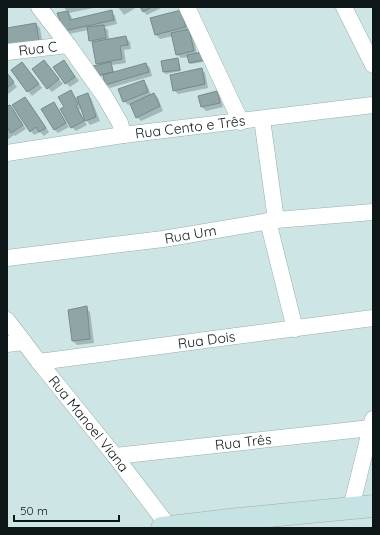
<svg xmlns="http://www.w3.org/2000/svg" width="380" height="535" font-family="Quicksand,sans-serif">
  <style>
    .shadow { fill: #0003 }
    .building { fill: #90a6a6; stroke: #768b8b }
    .lines { fill: none; stroke-linecap: round; stroke-linejoin: round }
    .street-casing { stroke: #98aeae; stroke-width: 17 }
    .secondary-casing { stroke: #98aeae; stroke-width: 23 }
    .street { stroke: #fff; stroke-width: 16 }
    .secondary { stroke: #c7e2e3; stroke-width: 22 }
    .labels { text-anchor: middle; stroke-width: 3.5; stroke-linejoin: round; paint-order: stroke }
    .street-label { font-size: 14px; fill: #0e1717; stroke: #cee5e6 }
  </style>
  <rect width="100%" height="100%" fill="#cee5e6"/>
  <!-- shadow -->
  <g class="shadow">
    <path d="M65 7H98L69 13 71 16 73 20 111 12 115 16 117 24 104 27 108 30 109 40 126 38 130 42 131 49 124 50 126 63 112 65 114 73 146 64 150 68 152 76 110 88 106 84 104 76 98 77 99 66 97 63 94 44 90 40 88 30 69 34 65 30 68 12 65 9Z"/>
    <path d="M118 7H137L124 15Z"/>
    <path d="M141 7H160L161 8 147 15 143 11Z"/>
    <path d="M185 15 189 31 193 35 197 54 210 61 191 64 190 63 188 57 181 58 177 54 173 36 160 39 156 35 152 19Z"/>
    <path d="M36 24 40 28 43 45 7 35V29Z"/>
    <path d="M177 59 179 61 181 71 166 74 164 72 162 62Z"/>
    <path d="M64 61 79 81 70 87 66 83Z"/>
    <path d="M48 65 63 84 52 92 48 88Z"/>
    <path d="M26 67 42 88 32 96 12 70Z"/>
    <path d="M201 69 205 73 208 88 178 94 174 90Z"/>
    <path d="M7 74 17 87 7 95Z"/>
    <path d="M143 81 147 85 151 95 154 94 158 98 163 111 141 121 137 117 131 104 128 105 124 101Z"/>
    <path d="M70 91 76 98 87 94 91 98 100 121 90 125 86 120 82 108 79 110 87 125 76 131 72 127 65 107Z"/>
    <path d="M216 92 220 96 223 107 206 111 202 107Z"/>
    <path d="M25 98 29 102 49 132 44 136 40 132 34 135 31 131Z"/>
    <path d="M53 103 57 107 69 127 58 133 54 129Z"/>
    <path d="M10 106 14 110 26 129 15 136 14 135 7 140V108Z"/>
    <path d="M86 308 90 312 94 343 77 345 73 341Z"/>
  </g>
  <!-- building -->
  <g class="building">
    <path d="M140 7H152L143 12Z"/>
    <path d="M112 10 114 20 64 31 57 13 68 11 70 20Z"/>
    <path d="M181 10 186 27 155 35 150 18Z"/>
    <path d="M36 23 39 41 8 47 7 40V28Z"/>
    <path d="M104 25 106 38 89 41 87 27Z"/>
    <path d="M189 29 194 51 176 55 171 33Z"/>
    <path d="M126 36 128 45 120 46 122 59 96 64 92 42Z"/>
    <path d="M207 51 208 59 189 63 187 55Z"/>
    <path d="M178 58 180 70 163 72 161 61Z"/>
    <path d="M44 60 59 79 47 89 32 69Z"/>
    <path d="M64 60 75 77 65 84 53 67Z"/>
    <path d="M22 62 39 84 27 92 11 70Z"/>
    <path d="M111 62 113 72 95 76 93 66Z"/>
    <path d="M146 63 149 72 105 85 103 75Z"/>
    <path d="M202 68 205 84 173 91 170 75Z"/>
    <path d="M7 73 14 82 7 88Z"/>
    <path d="M144 80 148 92 123 102 118 89Z"/>
    <path d="M71 90 78 104 76 106 84 121 71 128 60 109 64 107 58 97Z"/>
    <path d="M217 91 220 103 201 107 198 96Z"/>
    <path d="M88 93 96 117 85 121 77 97Z"/>
    <path d="M154 93 160 106 136 118 130 104Z"/>
    <path d="M25 97 46 128 39 132 36 127 30 132 12 105Z"/>
    <path d="M54 102 66 123 54 130 41 109Z"/>
    <path d="M10 105 23 125 11 133 7 127V106Z"/>
    <path d="M87 306 90 339 72 341 68 310Z"/>
  </g>
  <g class="lines">
    <defs>
      <g id="street">
        <path d="M39 7 68 45 105 97 120 123 123 135"/>
        <path d="M187 7 241 122"/>
        <path d="M344 7 373 65"/>
        <path id="s1" d="M7 52 68 45"/>
        <path d="M262 119 276 220"/>
        <path id="s2" d="M7 153 123 135 373 105"/>
        <path d="M268 221 295 329"/>
        <path id="s3" d="M7 258 163 239 276 220 373 212"/>
        <path id="s4" d="M7 320 39 362 115 456 169 527"/>
        <path d="M7 344 24 342"/>
        <path id="s5" d="M39 362 373 318"/>
        <path id="s6" d="M115 456 371 428"/>
        <path d="M351 508 373 419"/>
      </g>
      <path id="secondary" d="M162 528 238 519 373 506"/>
    </defs>
    <!-- street casing -->
    <use href="#street" class="street-casing"/>
    <!-- secondary casing -->
    <use href="#secondary" class="secondary-casing"/>
    <!-- street -->
    <use href="#street" class="street"/>
    <!-- secondary -->
    <use href="#secondary" class="secondary"/>
  </g>
  <g class="labels">
    <!-- street labels -->
    <g class="street-label">
      <text dy="5" stroke="none"><textPath href="#s1" startOffset="31">Rua C</textPath></text>
      <text dy="5" stroke="none"><textPath href="#s2" startOffset="185">Rua Cento e Três</textPath></text>
      <text dy="5" stroke="none"><textPath href="#s3" startOffset="185">Rua Um</textPath></text>
      <text dy="5" stroke="none"><textPath href="#s5" startOffset="169">Rua Dois</textPath></text>
      <text dy="5" stroke="none"><textPath href="#s4" startOffset="132">Rua Manoel Viana</textPath></text>
      <text dy="5" stroke="none"><textPath href="#s6" startOffset="129">Rua Três</textPath></text>
    </g>
  </g>
  <!-- border -->
  <rect width="380" height="535" fill="none" stroke="#0e1717" stroke-width="16"/>
  <!-- scale -->
  <path d="M14 515v6h105v-6" fill="none" stroke="#0e1717" stroke-width="2"/>
  <text x="20" y="515" font-size="12" fill="#0e1717" stroke="#cee5e6" stroke-width="3" paint-order="stroke">50 m</text>
</svg>
